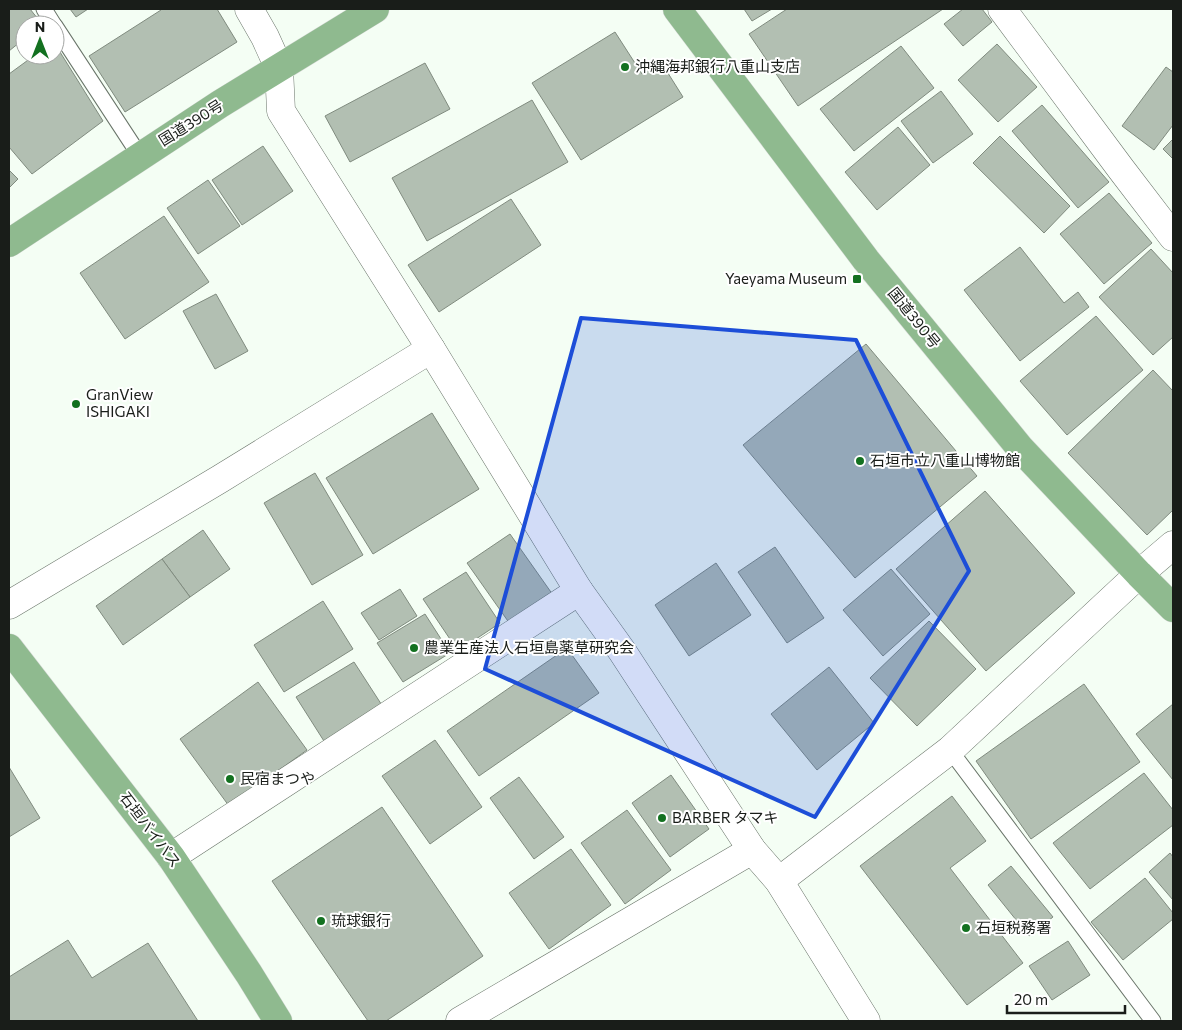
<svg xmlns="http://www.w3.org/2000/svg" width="1182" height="1030" font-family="Commissioner,'Noto Sans JP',sans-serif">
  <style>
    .building { fill: #b2bfb2; stroke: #808b7f }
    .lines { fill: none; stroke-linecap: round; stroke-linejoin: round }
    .service-casing { stroke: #6a756a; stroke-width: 17 }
    .minor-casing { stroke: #6a756a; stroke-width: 29 }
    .trunk-casing { stroke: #dadbda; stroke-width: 29 }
    .service { stroke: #fff; stroke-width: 15 }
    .minor { stroke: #fff; stroke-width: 28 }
    .trunk { stroke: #8fba8f; stroke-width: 28 }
    .marked { fill: #1d4ed8; fill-opacity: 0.2; stroke: #1d4ed8; stroke-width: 4; stroke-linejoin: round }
    .poi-dot { fill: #137120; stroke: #fff; stroke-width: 2 }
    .labels { text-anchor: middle; stroke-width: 4; stroke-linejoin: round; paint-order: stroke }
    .poi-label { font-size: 15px; fill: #191d19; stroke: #fff; text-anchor: start }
    .street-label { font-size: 15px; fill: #191d19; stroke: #fff }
  </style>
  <rect width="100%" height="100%" fill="#f4fef4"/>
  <!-- building -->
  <g class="building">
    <path d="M9 9H30L42 24 25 25V38L9 51Z"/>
    <path d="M70 9H88L76 17Z"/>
    <path d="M160 9H217L237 42 125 112 89 56 161 10Z"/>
    <path d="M744 9H772L752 21Z"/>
    <path d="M787 9H943L798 106 749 34Z"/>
    <path d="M963 9H982L992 22 963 46 944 24Z"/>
    <path d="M615 32 642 74 661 62 683 97 581 160 532 83Z"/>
    <path d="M55 44 103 121 32 174 9 147V74L35 55H55Z"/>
    <path d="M997 44 1037 87 998 122 958 80Z"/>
    <path d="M901 46 934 88 854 151 820 109Z"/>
    <path d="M425 63 450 109 350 162 325 116Z"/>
    <path d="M1166 67 1173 72V125L1154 150 1122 126Z"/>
    <path d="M941 91 973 134 933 163 901 121Z"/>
    <path d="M532 100 568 162 427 241 392 178Z"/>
    <path d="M1042 105 1109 182 1078 208 1012 131Z"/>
    <path d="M898 127 930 165 877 210 845 172Z"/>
    <path d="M1000 136 1070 206 1044 233 973 163Z"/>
    <path d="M1173 139V159L1163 149Z"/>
    <path d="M263 146 293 191 242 225 212 180Z"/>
    <path d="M9 170 18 179 9 188Z"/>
    <path d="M208 180 240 226 198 254 167 208Z"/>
    <path d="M1109 193 1152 243 1104 284 1060 234Z"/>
    <path d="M511 199 541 245 439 312 408 265Z"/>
    <path d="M164 216 209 282 125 339 80 273Z"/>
    <path d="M1020 247 1064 303 1078 292 1089 307 1020 361 964 290Z"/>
    <path d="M1151 249 1173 273V337L1153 355 1099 297Z"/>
    <path d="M216 294 248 351 215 369 183 311Z"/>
    <path d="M1096 316 1143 370 1067 435 1020 381Z"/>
    <path d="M866 344 977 476 855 578 743 445Z"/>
    <path d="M1153 370 1173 391V510L1147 535 1068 453Z"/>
    <path d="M432 413 479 489 373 554 326 478Z"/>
    <path d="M315 473 363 555 312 585 264 503Z"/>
    <path d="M985 491 1075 593 986 671 896 569Z"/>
    <path d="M203 530 230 569 190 597 162 559Z"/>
    <path d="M510 534 553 595 510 624 467 563Z"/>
    <path d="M775 547 824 618 787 643 738 572Z"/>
    <path d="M162 559 190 597 123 645 96 606Z"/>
    <path d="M716 563 751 615 689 656 655 605Z"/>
    <path d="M891 569 930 614 883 656 843 610Z"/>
    <path d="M466 572 500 623 458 651 423 599Z"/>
    <path d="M400 589 417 616 379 640 361 613Z"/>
    <path d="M323 601 353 649 284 692 254 645Z"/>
    <path d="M425 614 450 653 403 682 377 643Z"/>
    <path d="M929 621 976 669 917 726 870 678Z"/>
    <path d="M567 648 599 693 479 776 447 731Z"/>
    <path d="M354 662 387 713 329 749 296 697Z"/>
    <path d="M829 667 874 723 817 770 771 714Z"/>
    <path d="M258 682 307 750 229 806 180 739Z"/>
    <path d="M1084 684 1140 762 1031 839 976 761Z"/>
    <path d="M1173 704V780L1136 734Z"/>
    <path d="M435 740 482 807 430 844 382 776Z"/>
    <path d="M9 767 40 818 9 837Z"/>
    <path d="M1144 773 1173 810V825L1090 889 1053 843Z"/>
    <path d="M671 775 709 829 670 857 632 803Z"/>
    <path d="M519 777 564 837 534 859 490 798Z"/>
    <path d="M952 796 986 841 950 868 1023 963 967 1005 860 866Z"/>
    <path d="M382 807 483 956 386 1021H368L272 881Z"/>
    <path d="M627 810 671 870 625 904 581 843Z"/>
    <path d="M571 849 611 905 549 949 509 893Z"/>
    <path d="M1170 853 1173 857V900L1149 872Z"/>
    <path d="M1011 866 1053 917 1029 936 988 885Z"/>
    <path d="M1145 878 1173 913V919L1123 960 1091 922Z"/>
    <path d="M68 940 92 978 148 943 198 1021H9V977Z"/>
    <path d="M1068 941 1090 975 1052 1000 1029 966Z"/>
  </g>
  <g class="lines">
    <defs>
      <g id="service">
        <path d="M44 9 54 25"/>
        <path d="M55 26 140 156"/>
        <path d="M950 750 1153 1021"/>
      </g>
      <g id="minor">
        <path d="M249 9 265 37 279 68 281 111 431 349 579 591 622 651 752 850 779 881 866 1021"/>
        <path d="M1002 9 1121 169 1173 237"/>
        <path d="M9 605 220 479 431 349"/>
        <path d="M171 857 579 591"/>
        <path d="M779 881 950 750 1139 574 1173 545"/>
        <path d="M460 1021 752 850"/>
      </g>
      <g id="trunk">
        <path d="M677 9 866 260 1020 448 1139 574 1173 608"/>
        <path d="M9 243 220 104 375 9"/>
        <path d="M9 648 171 857 249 974 278 1021"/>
      </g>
    </defs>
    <!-- service casing -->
    <use href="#service" class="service-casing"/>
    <!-- minor casing -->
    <use href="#minor" class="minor-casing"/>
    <!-- trunk casing -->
    <use href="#trunk" class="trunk-casing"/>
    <!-- service -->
    <use href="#service" class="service"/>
    <!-- minor -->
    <use href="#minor" class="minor"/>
    <!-- trunk -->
    <use href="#trunk" class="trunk"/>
  </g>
  <!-- marked area -->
  <path class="marked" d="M581 318 856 340 969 571 815 817 485 669Z"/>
  <!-- markers -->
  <g class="poi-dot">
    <circle cx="625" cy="67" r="5"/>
    <rect x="852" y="274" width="10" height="10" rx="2.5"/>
    <circle cx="76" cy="404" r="5"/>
    <circle cx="860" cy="461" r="5"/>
    <circle cx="414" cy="648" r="5"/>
    <circle cx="230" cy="779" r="5"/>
    <circle cx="662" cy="818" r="5"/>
    <circle cx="321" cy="921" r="5"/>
    <circle cx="966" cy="928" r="5"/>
  </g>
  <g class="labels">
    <!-- poi labels -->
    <g class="poi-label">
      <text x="635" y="72">沖縄海邦銀行八重山支店</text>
      <text x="847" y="284" text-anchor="end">Yaeyama Museum</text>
      <text x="86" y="400">GranView<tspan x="86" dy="17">ISHIGAKI</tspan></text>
      <text x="870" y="466">石垣市立八重山博物館</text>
      <text x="424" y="653">農業生産法人石垣島薬草研究会</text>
      <text x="240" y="784">民宿まつや</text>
      <text x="672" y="823">BARBER タマキ</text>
      <text x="331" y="926">琉球銀行</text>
      <text x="976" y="933">石垣税務署</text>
    </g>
    <!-- street labels -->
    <g class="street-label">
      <text transform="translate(191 123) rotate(-32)" y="5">国道390号</text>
      <text transform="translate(914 318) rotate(51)" y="5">国道390号</text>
      <text transform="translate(150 830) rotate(53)" y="5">石垣バイパス</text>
    </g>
  </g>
  <!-- border -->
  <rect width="1182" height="1030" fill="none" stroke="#191d19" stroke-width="20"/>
  <!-- north arrow -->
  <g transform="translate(40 40)"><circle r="24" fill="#ffffff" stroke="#a3a5a3"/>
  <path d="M0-4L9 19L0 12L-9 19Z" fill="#137120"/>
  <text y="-8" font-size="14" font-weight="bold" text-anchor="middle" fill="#191d19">N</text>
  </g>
  <!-- scale -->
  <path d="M1007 1005v8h118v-8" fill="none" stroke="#191d19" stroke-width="2.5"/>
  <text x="1014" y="1005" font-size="15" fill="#191d19" stroke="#ffffff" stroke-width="4" paint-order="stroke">20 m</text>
</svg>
